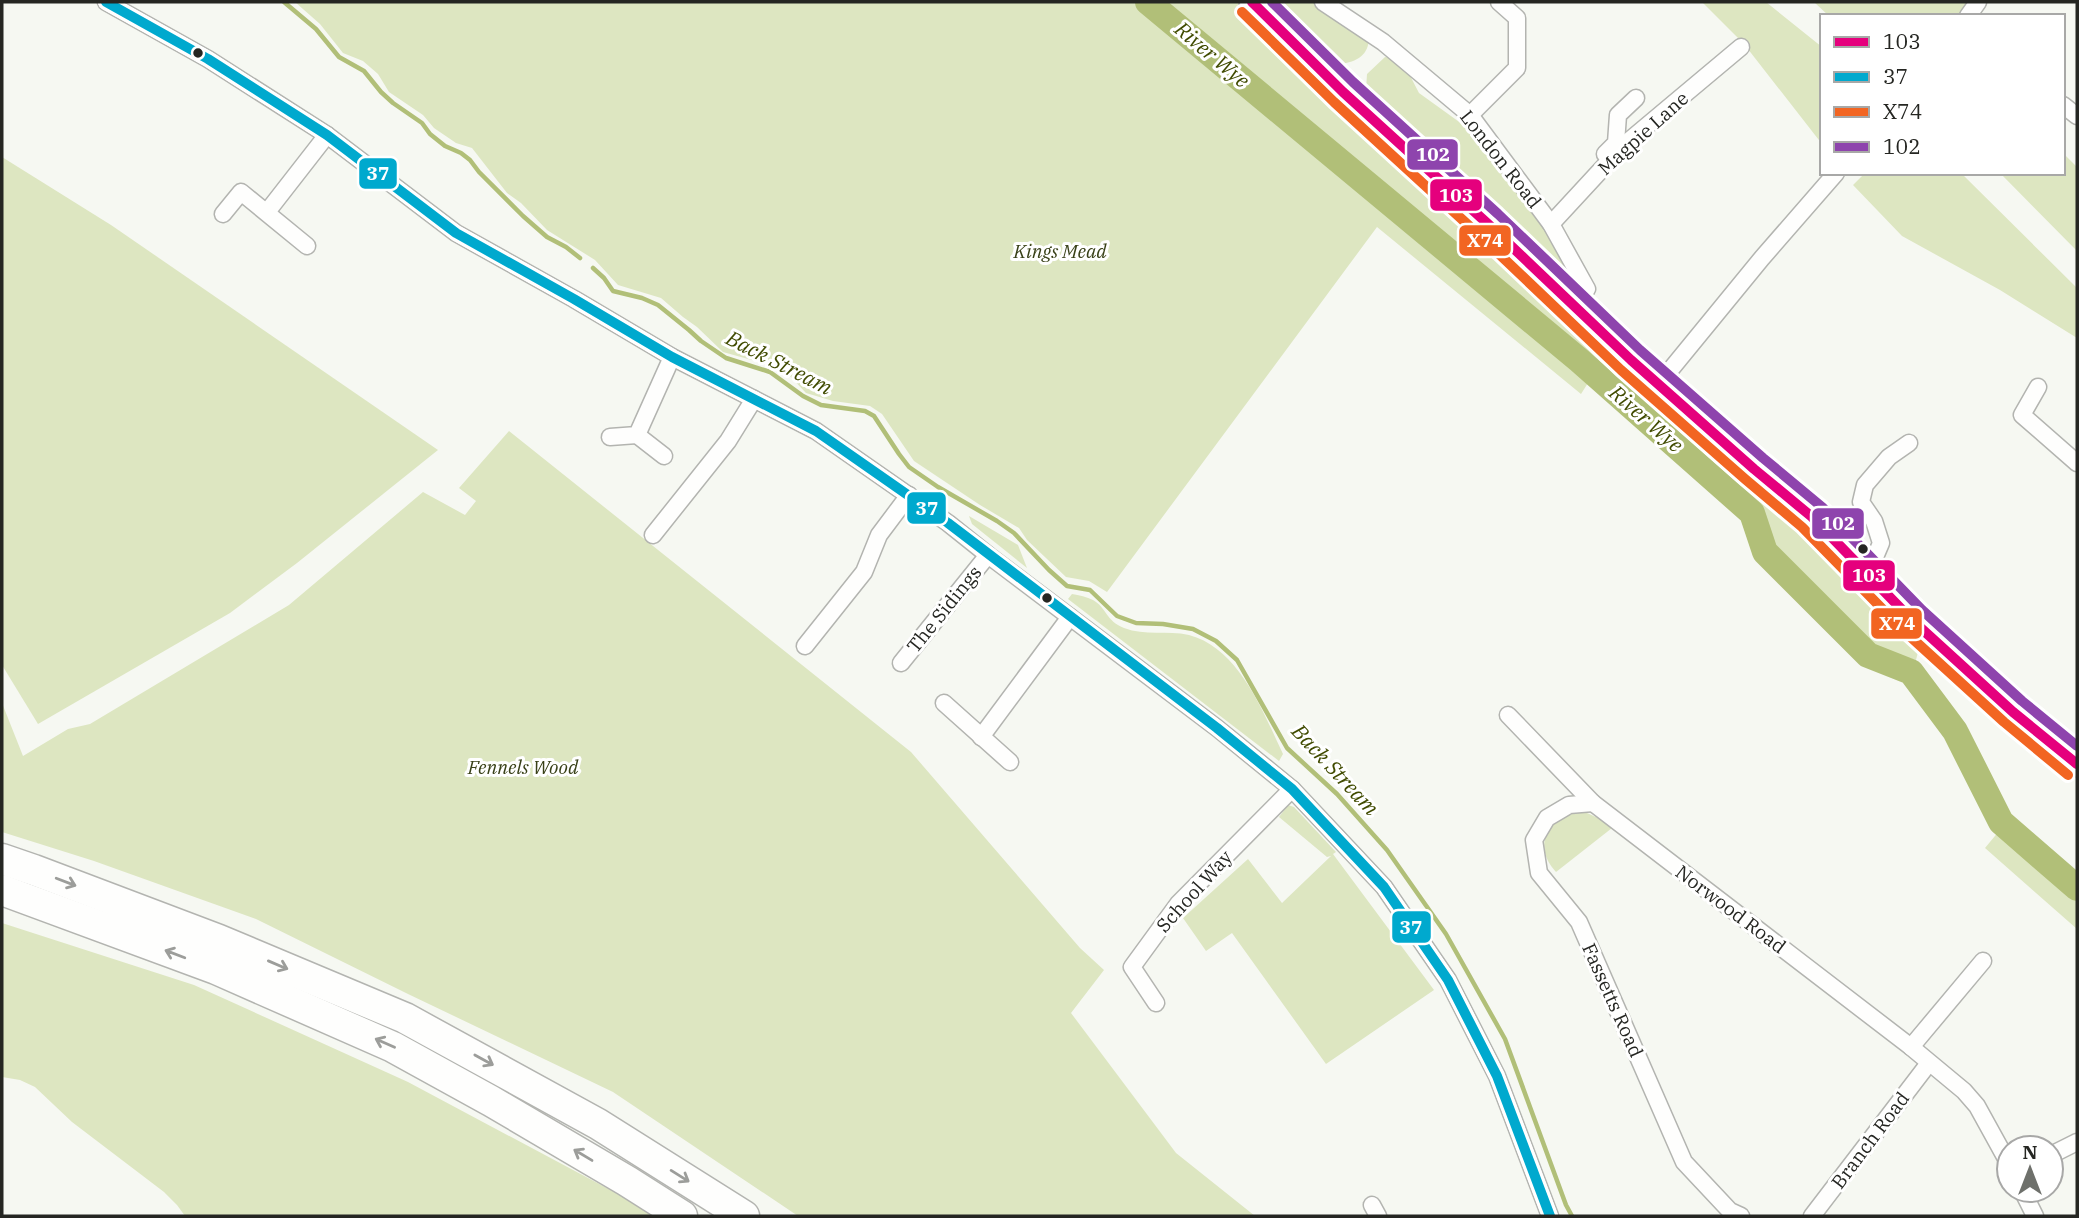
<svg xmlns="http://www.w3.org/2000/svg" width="2079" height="1218" font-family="'IBM Plex Serif',serif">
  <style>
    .green { fill: #dde6c1 }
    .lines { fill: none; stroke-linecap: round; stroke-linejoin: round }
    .stream { stroke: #b1bf78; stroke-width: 4.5 }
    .river { stroke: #b1bf78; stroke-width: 26 }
    .minor-casing { stroke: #b3b4b0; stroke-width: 19 }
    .primary-casing { stroke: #b3b4b0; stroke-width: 28 }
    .motorway-casing { stroke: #b3b4b0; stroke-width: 33 }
    .minor { stroke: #fefefd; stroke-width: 16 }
    .primary { stroke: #fefefd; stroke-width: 24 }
    .motorway { stroke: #fefefd; stroke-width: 30 }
    .bus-1-casing { stroke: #fff; stroke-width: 16 }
    .bus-2-casing { stroke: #fff; stroke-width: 16 }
    .bus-3-casing { stroke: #fff; stroke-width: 16 }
    .bus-4-casing { stroke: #fff; stroke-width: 16 }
    .bus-1 { stroke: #e5007d; stroke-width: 10 }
    .bus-2 { stroke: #00a9ce; stroke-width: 10 }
    .bus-3 { stroke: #f26522; stroke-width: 10 }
    .bus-4 { stroke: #8e44ad; stroke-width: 10 }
    .oneway { stroke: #9c9d9a }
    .bus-dot { fill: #252622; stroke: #fff; stroke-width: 2.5 }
    .labels { text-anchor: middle; stroke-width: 6; stroke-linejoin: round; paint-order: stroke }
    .street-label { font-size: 19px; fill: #252622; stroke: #fff }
    .park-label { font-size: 19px; font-style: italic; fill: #384017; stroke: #fff }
    .water-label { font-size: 21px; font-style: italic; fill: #404b00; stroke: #fff }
    .line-badge { stroke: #fff; stroke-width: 2.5 }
    .badge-label { font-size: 19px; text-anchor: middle; font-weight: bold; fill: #fff }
  </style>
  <rect width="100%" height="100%" fill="#f6f8f2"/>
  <!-- green -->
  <g class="green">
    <path d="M295 2H1136L1593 375 1581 394 1377 227 1107 592 1089 581 1066 577 1027 540 1019 528 980 505 914 461 882 414 870 406 833 401 806 393 787 373 766 364 723 352 697 327 683 317 661 298 618 285 595 260 547 230 521 203 507 193 472 148 456 143 434 128 423 115 389 92 378 74 363 61 343 53 320 24Z"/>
    <path d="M1163 2H1239L1551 297 1596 348 1599 360Z"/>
    <path d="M1274 2H1321L1369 37C1369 55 1357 62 1340 64Z"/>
    <path d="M1702 2H1766L1822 47V144L1744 44Z"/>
    <path d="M1814 2H1971L1960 16H1829Z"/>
    <path d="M1385 57 1394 58 1406 68 1419 93 1469 129 1526 193 1578 284 1495 210 1366 90 1367 74Z"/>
    <path d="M2063 153 2077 167V251L2000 173H2063Z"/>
    <path d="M2 157 111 225 438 450 297 563 230 613 38 724 2 665Z"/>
    <path d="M1865 173H1961L2077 288V338L2000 290 1902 236 1853 185Z"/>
    <path d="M509 431 911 752 1080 948 1104 970 1071 1013 1176 1153 1255 1216H798L613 1092 408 994 256 919 94 861 2 832V703L23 756 68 729 90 724 289 605 423 492 465 515 476 501 459 488Z"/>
    <path d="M1745 481C1807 533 1866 590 1918 652L1916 660 1890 653 1869 643 1803 579 1760 530V509L1735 484Z"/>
    <path d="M969 516 1018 545 1027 568 972 524Z"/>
    <path d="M1072 594C1079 595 1087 597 1093 600 1106 607 1106 621 1124 628 1145 636 1167 630 1189 635 1239 648 1263 712 1283 754L1279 761 1068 599Z"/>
    <path d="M1288 805 1294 807 1336 852 1333 854 1434 990 1326 1064 1232 933 1206 951 1183 918 1248 859 1282 903 1331 856 1327 857 1279 817Z"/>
    <path d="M1585 812 1600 819 1612 828 1556 872C1530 844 1550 813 1585 812Z"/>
    <path d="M2009 819 2044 859 2077 891V929L1985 848Z"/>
    <path d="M2 923 194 985 408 1082 618 1194 655 1216H185L177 1205 164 1192 72 1122 35 1087 20 1080 2 1077Z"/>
  </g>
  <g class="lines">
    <!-- stream -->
    <g class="stream">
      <path d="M284 2 316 29 339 57 364 71 381 92 393 103 422 123 430 134 445 146 461 153 470 160 479 172 523 216 547 237 566 247 580 258"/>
      <path d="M593 268 604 278 613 291 642 298 658 305 689 330 701 341 726 358 770 372 803 396 821 405 865 411 874 416 899 454 909 467 938 487 997 521 1014 533 1049 570 1067 586 1090 590 1117 616 1136 623 1163 624 1193 629 1216 641 1237 660 1287 748 1337 794 1387 850 1446 934 1505 1039 1566 1205 1572 1216"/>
    </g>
    <!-- river -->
    <path class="river" d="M1148 2 1579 360 1752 513 1765 552 1868 655 1911 672 1955 731 2001 822 2077 888"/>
    <defs>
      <g id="minor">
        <path d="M106 2 208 59 327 135 456 233 574 299 672 357 816 431 948 523 988 555 1217 728 1292 789 1384 887 1448 980 1497 1076 1550 1216"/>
        <path d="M1323 2 1383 42 1470 115 1551 224 1587 289"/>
        <path d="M1968 16 1978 2"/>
        <path d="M2063 105 2077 116"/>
        <path d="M1470 115 1517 68V18L1499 2"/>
        <path d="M1605 154 1616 143 1618 115 1636 98"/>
        <path d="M267 212 327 135"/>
        <path d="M223 214 241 192 307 246"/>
        <path d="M1551 224 1624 145 1741 47"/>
        <path d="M1658 385 1762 258 1836 173"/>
        <path d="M2038 387 2022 415 2077 463"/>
        <path d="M637 435 664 456"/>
        <path d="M610 437 637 435 672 357"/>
        <path d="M653 535 728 441 754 399"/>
        <path d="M1867 576 1881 543 1874 521 1861 502 1865 485 1889 457 1909 443"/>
        <path d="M805 646 864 572 879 535 909 495"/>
        <path d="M901 663 988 555"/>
        <path d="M944 703 1010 762"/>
        <path d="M1508 715 1593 803 1911 1047 1964 1091 1977 1106 2009 1164"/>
        <path d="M981 737 1070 617"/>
        <path d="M1593 803 1569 805 1547 818 1534 840 1539 873 1579 922 1684 1162 1730 1211 1741 1216"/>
        <path d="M1156 1003 1132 967 1178 904 1292 789"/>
        <path d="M1911 1047 1983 961"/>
        <path d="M2051 1155 2077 1142"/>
        <path d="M2022 1190 2035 1216"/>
        <path d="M1372 1205 1378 1216"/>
        <path d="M1812 1216 1929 1063"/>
      </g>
      <path id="primary" d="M1252 2 1343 92 1488 224 1631 360 1754 469 1812 517 1912 620 2013 712 2077 764"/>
      <g id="motorway">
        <path d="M2 859 34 870 219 940 405 1018 598 1124 744 1216"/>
        <path d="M2 890 216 969 393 1047 491 1101 627 1181 682 1216"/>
      </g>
    </defs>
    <!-- minor casing -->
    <use href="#minor" class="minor-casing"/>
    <!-- primary casing -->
    <use href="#primary" class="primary-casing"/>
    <!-- motorway casing -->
    <use href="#motorway" class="motorway-casing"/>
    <!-- minor -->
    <use href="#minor" class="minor"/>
    <!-- primary -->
    <use href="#primary" class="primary"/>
    <!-- motorway -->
    <use href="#motorway" class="motorway"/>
    <defs>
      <path id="bus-1" d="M1252 2 1343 92 1488 224 1631 360 1754 469 1812 517 1912 620 2013 712 2077 764"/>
      <path id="bus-2" d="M106 2 208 59 327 135 456 233 574 299 672 357 816 431 948 523 1217 728 1292 789 1384 887 1448 980 1497 1076 1550 1216"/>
      <path id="bus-3" d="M1242 12 1334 102 1478 234 1621 370 1745 479 1802 527 1903 630 2004 722 2068 775"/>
      <path id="bus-4" d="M1272 2 1353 82 1498 214 1640 350 1763 458 1822 507 1922 610 2022 701 2077 746"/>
    </defs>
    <!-- bus-1 casing -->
    <use href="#bus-1" class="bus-1-casing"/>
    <!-- bus-2 casing -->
    <use href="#bus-2" class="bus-2-casing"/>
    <!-- bus-3 casing -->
    <use href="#bus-3" class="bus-3-casing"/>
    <!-- bus-4 casing -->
    <use href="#bus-4" class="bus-4-casing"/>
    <!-- bus-1 -->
    <use href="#bus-1" class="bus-1"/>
    <!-- bus-2 -->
    <use href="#bus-2" class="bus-2"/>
    <!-- bus-3 -->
    <use href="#bus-3" class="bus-3"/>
    <!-- bus-4 -->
    <use href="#bus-4" class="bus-4"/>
  </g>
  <!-- one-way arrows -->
  <defs><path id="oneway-shaft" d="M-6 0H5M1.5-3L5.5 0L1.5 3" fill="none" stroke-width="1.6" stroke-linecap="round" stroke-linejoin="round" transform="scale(1.75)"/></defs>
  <g class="oneway">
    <use href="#oneway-shaft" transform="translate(66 882) rotate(21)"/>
    <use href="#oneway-shaft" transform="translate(175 954) rotate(-159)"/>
    <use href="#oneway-shaft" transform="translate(278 965) rotate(23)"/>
    <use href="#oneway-shaft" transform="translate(385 1043) rotate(-156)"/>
    <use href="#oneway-shaft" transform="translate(484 1060) rotate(29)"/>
    <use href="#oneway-shaft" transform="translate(583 1155) rotate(-149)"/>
    <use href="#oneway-shaft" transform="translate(680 1176) rotate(32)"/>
  </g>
  <!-- markers -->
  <g class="bus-dot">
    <circle cx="198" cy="53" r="6"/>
    <circle cx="1863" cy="549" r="6"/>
    <circle cx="1047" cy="598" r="6"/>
  </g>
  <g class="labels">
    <!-- street labels -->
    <g class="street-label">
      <text transform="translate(1643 133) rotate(-42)" y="7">Magpie Lane</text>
      <text transform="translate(1501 159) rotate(52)" y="7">London Road</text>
      <text transform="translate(944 609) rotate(-51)" y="7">The Sidings</text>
      <text transform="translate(1194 891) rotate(-48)" y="7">School Way</text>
      <text transform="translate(1731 909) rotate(37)" y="7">Norwood Road</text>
      <text transform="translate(1613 1000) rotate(66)" y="7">Fassetts Road</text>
      <text transform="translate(1870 1140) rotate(-53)" y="7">Branch Road</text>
    </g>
    <!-- park labels -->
    <g class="park-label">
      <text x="1060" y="258">Kings Mead</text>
      <text x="523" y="774">Fennels Wood</text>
    </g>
    <!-- water labels -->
    <g class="water-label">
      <text transform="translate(1212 55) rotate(40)" y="7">River Wye</text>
      <text transform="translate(779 363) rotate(27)" y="7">Back Stream</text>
      <text transform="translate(1646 419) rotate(41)" y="7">River Wye</text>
      <text transform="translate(1335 770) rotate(47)" y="7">Back Stream</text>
    </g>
  </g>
  <g class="line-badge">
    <rect x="1406" y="138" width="53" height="33" rx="7" fill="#8e44ad"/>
    <rect x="358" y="157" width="40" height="33" rx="7" fill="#00a9ce"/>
    <rect x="1429" y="178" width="54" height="34" rx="7" fill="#e5007d"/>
    <rect x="1458" y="224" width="54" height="33" rx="7" fill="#f26522"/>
    <rect x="906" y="491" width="41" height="34" rx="7" fill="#00a9ce"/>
    <rect x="1811" y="507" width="54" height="33" rx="7" fill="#8e44ad"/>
    <rect x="1842" y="559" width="54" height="33" rx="7" fill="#e5007d"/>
    <rect x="1870" y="607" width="53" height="33" rx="7" fill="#f26522"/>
    <rect x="1391" y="910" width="41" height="34" rx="7" fill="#00a9ce"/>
  </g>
  <g class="badge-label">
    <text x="1433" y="161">102</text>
    <text x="378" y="180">37</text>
    <text x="1456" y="202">103</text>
    <text x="1485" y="247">X74</text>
    <text x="927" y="515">37</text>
    <text x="1838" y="530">102</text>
    <text x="1869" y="582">103</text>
    <text x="1897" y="630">X74</text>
    <text x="1411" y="934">37</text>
  </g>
  <!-- border -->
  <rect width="2079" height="1218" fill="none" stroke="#252622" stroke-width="7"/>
  <!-- legend -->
  <rect x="1820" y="14" width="245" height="161" fill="#ffffff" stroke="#a8a8a7" stroke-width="2"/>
  <rect x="1834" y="37" width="35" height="10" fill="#e5007d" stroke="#a8a8a7" stroke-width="2"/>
  <text x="1883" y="49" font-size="21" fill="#252622">103</text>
  <rect x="1834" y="72" width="35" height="10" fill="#00a9ce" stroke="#a8a8a7" stroke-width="2"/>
  <text x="1883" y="84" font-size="21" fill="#252622">37</text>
  <rect x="1834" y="107" width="35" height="10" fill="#f26522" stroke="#a8a8a7" stroke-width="2"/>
  <text x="1883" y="119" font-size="21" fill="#252622">X74</text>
  <rect x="1834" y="142" width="35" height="10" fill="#8e44ad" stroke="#a8a8a7" stroke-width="2"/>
  <text x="1883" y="154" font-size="21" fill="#252622">102</text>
  <!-- north arrow -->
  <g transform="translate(2030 1169)"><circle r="33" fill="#ffffff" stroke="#a8a8a7" stroke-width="2"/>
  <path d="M0-5L12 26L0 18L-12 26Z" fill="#6e706b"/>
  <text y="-10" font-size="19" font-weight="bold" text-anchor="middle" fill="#252622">N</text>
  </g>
</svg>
